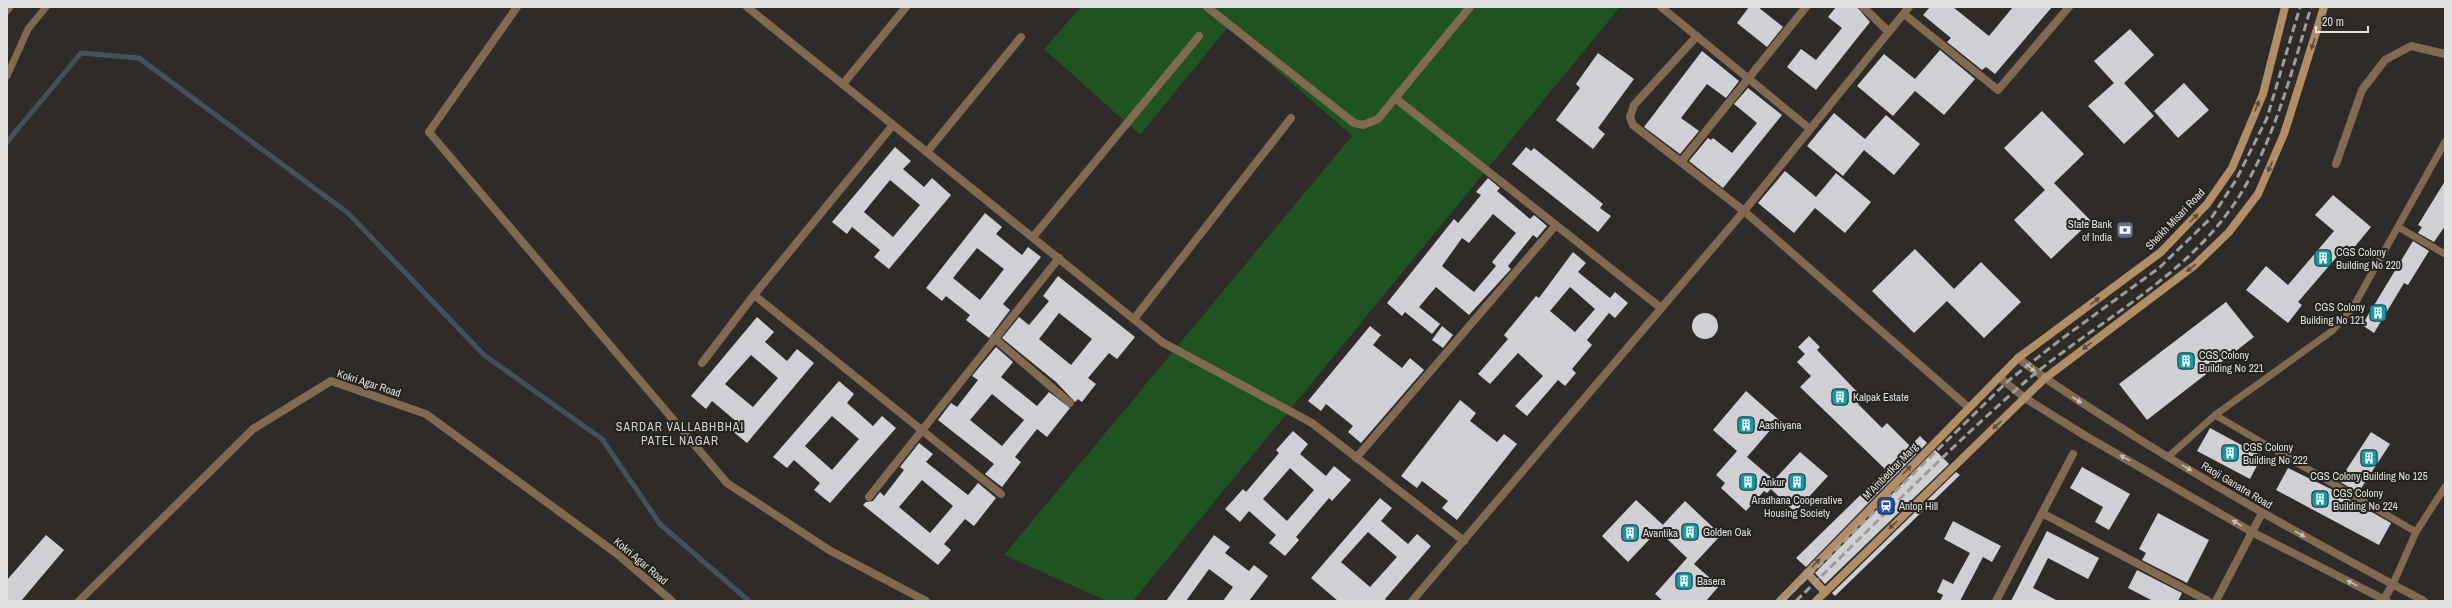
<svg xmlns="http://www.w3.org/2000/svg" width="2452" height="608" font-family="'Archivo Narrow',sans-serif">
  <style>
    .green { fill: #205322 }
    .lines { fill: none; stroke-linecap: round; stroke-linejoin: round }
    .stream { stroke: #44525a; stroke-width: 5 }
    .building { fill: #d0cfd4; fill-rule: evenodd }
    .service { stroke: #806b52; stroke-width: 7 }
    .minor { stroke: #806b52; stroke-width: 8 }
    .tertiary { stroke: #806b52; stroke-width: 8 }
    .secondary { stroke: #b08e66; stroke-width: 8 }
    .rail { stroke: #9f9d9b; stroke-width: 3; stroke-dasharray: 8 4; stroke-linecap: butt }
    .oneway { fill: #5c4d3b }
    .oneway2 { fill: #c5beb5 }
    .labels { text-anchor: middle; stroke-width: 4; stroke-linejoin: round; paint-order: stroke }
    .street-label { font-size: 11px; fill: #e3e1e0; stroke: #24221f }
    .poi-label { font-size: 11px; fill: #e3e1e0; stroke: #24221f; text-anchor: start }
    .neighbourhood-label { font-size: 12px; letter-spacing: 1px; fill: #dad6d3; stroke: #24221f }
  </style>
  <rect width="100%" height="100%" fill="#2e2b29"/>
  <!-- green -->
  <path class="green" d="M1081 7H1620L1133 601H1107L1004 555 1352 136 1228 27 1140 135 1044 49Z"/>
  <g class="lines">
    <!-- stream -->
    <path class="stream" d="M7 142 81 53 139 58 348 213 484 355 602 439 660 524 749 601"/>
  </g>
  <!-- building -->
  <g class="building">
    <path d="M1749 7H1758L1783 27 1767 47 1737 23Z"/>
    <path d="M1836 7H1857L1870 22 1816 90 1787 67 1801 49 1816 60 1842 28 1828 17Z"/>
    <path d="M1930 7H1953L1989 36 2013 7H2052L1995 74 1986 67 1982 70 1947 42 1951 38 1923 15Z"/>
    <path d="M2130 29 2154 55 2124 83 2154 116 2124 144 2088 106 2114 83 2094 61Z"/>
    <path d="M1940 50 1975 79 1944 115 1915 91 1893 116 1857 86 1884 54 1915 79Z"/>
    <path d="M1702 51 1739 81 1726 98 1707 84 1681 118 1699 131 1680 154 1644 127Z"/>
    <path d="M1598 53 1634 79 1598 128 1605 134 1593 149 1556 120 1580 88 1576 84Z"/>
    <path d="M2184 83 2209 110 2178 138 2154 111Z"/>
    <path d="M1748 88 1782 115 1723 188 1689 161 1708 138 1711 140 1713 138 1732 153 1757 123 1734 104Z"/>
    <path d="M2042 111 2084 154 2054 183 2091 221 2051 259 2014 220 2045 190 2004 148Z"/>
    <path d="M1834 113 1865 139 1886 115 1920 144 1894 175 1864 150 1843 176 1807 146Z"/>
    <path d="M895 147 911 161 903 169 924 187 932 178 951 195 889 269 874 257 880 250 852 227 847 234 832 222ZM890 180 920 205 893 237 864 212Z"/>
    <path d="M1526 147 1531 151 1534 148 1603 204 1600 208 1611 216 1598 232 1512 164Z"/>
    <path d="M1785 171 1816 197 1836 173 1871 202 1845 233 1815 208 1794 233 1758 203Z"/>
    <path d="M1488 178 1500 188 1497 191 1530 219 1534 215 1547 226 1537 238 1533 235 1508 266 1511 269 1469 315 1436 287 1419 307 1440 324 1432 334 1405 312 1402 316 1387 303 1454 219 1458 223 1481 195 1476 192ZM1493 214 1516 233 1492 262 1496 266 1474 292 1442 266 1462 238 1469 243Z"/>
    <path d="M2445 181V226L2434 242 2418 233 2422 227 2418 225Z"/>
    <path d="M2333 195 2371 227 2352 250 2347 245 2298 302 2302 305 2288 323 2246 290 2266 266 2288 285 2334 231 2315 215Z"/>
    <path d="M985 213 1002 227 996 234 1022 255 1028 247 1041 257 1003 304 1010 310 989 338 966 320 970 315 946 296 942 301 926 288ZM977 248 1004 269 980 300 953 278Z"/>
    <path d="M2413 241 2429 251 2408 285 2404 283 2374 333 2362 325Z"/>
    <path d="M1915 249 1954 289 1981 262 2021 302 1984 338 1947 301 1914 333 1872 291Z"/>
    <path d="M1573 252 1586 263 1578 272 1610 298 1615 292 1628 303 1615 318 1609 313 1587 340 1592 345 1572 369 1576 373 1565 386 1558 380 1527 416 1515 406 1543 376 1518 353 1490 384 1478 374 1508 339 1504 335 1536 296 1539 298ZM1570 287 1595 309 1575 332 1550 311Z"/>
    <path d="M1058 276 1135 337 1117 359 1109 353 1088 378 1096 384 1082 402 1078 399 1075 402 1056 382 1002 338 1019 317 1029 325 1049 301 1043 296ZM1059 313 1092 339 1071 365 1039 339Z"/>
    <path d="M2226 302 2254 337 2147 420 2119 384Z"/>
    <circle cx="1705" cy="326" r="13"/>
    <path d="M757 317 774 332 765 342 787 361 797 349 814 363 747 443 731 430 737 422 712 401 706 409 691 396ZM751 355 778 378 753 407 725 384Z"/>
    <path d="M1370 326 1381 335 1373 345 1402 368 1410 358 1424 370 1361 443 1348 432 1353 426 1326 404 1321 411 1308 401Z"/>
    <path d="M1442 326 1453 335 1443 348 1432 340Z"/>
    <path d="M1809 336 1820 347 1817 350 1863 398 1858 404 1882 428 1887 423 1910 446 1920 436 1927 443 1806 567 1796 558 1886 470 1800 387 1811 376 1797 362 1805 354 1798 347Z"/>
    <path d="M996 347 1013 362 1001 377 1037 406 1049 392 1070 408 1047 437 1037 429 1015 457 1021 462 1002 487 985 474 994 464 938 420 951 403 957 407 978 380 972 376ZM992 394 1024 420 1002 446 970 420Z"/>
    <path d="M839 381 854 394 847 403 873 426 882 416 896 428 830 503 814 490 820 483 794 460 787 468 773 457ZM832 416 859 439 832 470 805 446Z"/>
    <path d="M1746 391 1779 420 1747 457 1774 480 1800 452 1828 476 1795 512 1771 489 1767 493 1764 491 1746 511 1721 488 1725 483 1716 475 1737 451 1713 430Z"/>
    <path d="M1460 400 1476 413 1470 421 1497 442 1504 434 1517 444 1457 520 1442 508 1448 501 1422 481 1417 488 1401 476Z"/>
    <path d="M2210 428 2262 456 2250 479 2197 451Z"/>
    <path d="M1293 431 1308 444 1300 454 1326 476 1334 466 1351 480 1332 501 1329 498 1312 518 1296 537 1299 540 1285 556 1269 543 1276 535 1249 511 1240 522 1225 509 1243 489 1246 492 1279 453 1276 450ZM1290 468 1314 490 1287 521 1263 499Z"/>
    <path d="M2371 432 2390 444 2358 493 2339 481Z"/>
    <path d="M919 443 933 454 926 462 968 495 978 483 996 498 974 526 965 519 944 544 951 550 938 565 863 505 866 502 873 501 880 492 884 496 904 470 900 467ZM922 480 953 506 930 533 899 507Z"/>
    <path d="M1935 450 1949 464 1825 584 1815 573Z"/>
    <path d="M2082 467 2130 494 2109 530 2095 522 2103 507 2070 488Z"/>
    <path d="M2288 468 2333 490 2391 523 2379 545 2276 490Z"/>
    <path d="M1956 472 1960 475 1835 596 1832 593Z"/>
    <path d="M1380 498 1392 508 1381 521 1408 544 1417 534 1431 546 1385 599 1387 601H1338L1311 578ZM1368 532 1397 557 1370 587 1341 562Z"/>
    <path d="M1636 500 1663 525 1628 562 1602 536Z"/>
    <path d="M1685 501 1721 535 1694 564 1719 586 1706 601H1663L1655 594 1687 558 1658 530Z"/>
    <path d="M2158 513 2209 540 2187 583 2142 560 2146 553 2139 549Z"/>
    <path d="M1953 521 2001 546 1992 562 1983 557 1960 601H1940L1943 595 1937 592 1943 579 1953 584 1970 553 1944 539Z"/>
    <path d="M2047 531 2099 558 2088 579 2048 558 2033 588 2058 601H2011Z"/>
    <path d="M46 535 64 550 21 601H7V580Z"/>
    <path d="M1214 535 1230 547 1225 553 1249 571 1254 565 1268 576 1249 601H1223L1233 587 1209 569 1186 601H1166Z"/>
    <path d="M2137 570 2182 593 2178 601H2153L2128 588Z"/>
  </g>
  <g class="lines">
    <!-- service -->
    <g class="service">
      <path d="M7 11 10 7"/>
      <path d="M7 76 28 29 46 7"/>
      <path d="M2398 227 2445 254"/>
      <path d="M2168 457 2215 415"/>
      <path d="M2416 532 2215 415 2332 331 2352 309 2445 142"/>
      <path d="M2393 584 2416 532 2445 487"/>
    </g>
    <!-- minor -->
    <g class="minor">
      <path d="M517 7 429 132 727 483 829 550 926 601"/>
      <path d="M747 7 1162 342 1312 423 1464 541"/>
      <path d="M1207 7 1354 123 1363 125 1378 119 1470 7"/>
      <path d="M1661 7 1810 129"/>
      <path d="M1863 7 1889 32"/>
      <path d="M1904 14 1998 90 2069 7"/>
      <path d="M1697 36 1634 105 1630 117 1633 125 1744 211 1968 407"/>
      <path d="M843 84 906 7"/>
      <path d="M1395 98 1661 308"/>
      <path d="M893 125 754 295 1001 494"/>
      <path d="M927 152 1021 37"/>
      <path d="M1681 162 1806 7"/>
      <path d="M2336 164 2362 90 2385 60 2411 46 2445 54"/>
      <path d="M1033 237 1199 36"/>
      <path d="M1134 319 1291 118"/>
      <path d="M994 338 1070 403"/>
      <path d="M702 363 754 295"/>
      <path d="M1356 458 1556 225"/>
      <path d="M869 497 1059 258"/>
      <path d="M2042 513 2208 601"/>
      <path d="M2384 599 2393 584"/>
      <path d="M79 601 253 429 331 381 426 414 616 553 672 601"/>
      <path d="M1412 601 1744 211 1909 7"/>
      <path d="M1996 601 2073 454"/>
      <path d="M2216 601 2262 513"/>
    </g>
    <!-- tertiary -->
    <g class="tertiary">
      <path d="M2018 358C2055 387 2095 411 2134 436 2228 495 2326 549 2424 601"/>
      <path d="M1999 377 2025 398 2084 435 2252 532 2387 601"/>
    </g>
    <!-- secondary -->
    <g class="secondary">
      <path d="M1807 573 1825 592"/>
      <path d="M1780 601 2018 358 2161 252 2207 204 2232 168 2263 94 2285 7"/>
      <path d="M1816 601 2044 379 2195 265 2229 232 2258 194 2284 134 2324 7"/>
    </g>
    <!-- rail -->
    <g class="rail">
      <path d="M1783 601 2008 381 2060 340 2159 268 2212 217 2236 180 2267 118 2300 7"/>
      <path d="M1796 601C1869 530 1941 456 2018 388 2090 324 2187 280 2240 195 2275 138 2292 71 2311 7"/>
    </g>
  </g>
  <!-- one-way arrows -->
  <defs><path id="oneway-solid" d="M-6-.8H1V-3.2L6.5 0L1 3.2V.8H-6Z"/></defs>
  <g class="oneway">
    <use href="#oneway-solid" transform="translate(2313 44) rotate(108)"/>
    <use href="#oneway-solid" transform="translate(2257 106) rotate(-68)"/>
    <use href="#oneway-solid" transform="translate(2270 167) rotate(114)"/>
    <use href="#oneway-solid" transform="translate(2194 218) rotate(-46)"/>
    <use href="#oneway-solid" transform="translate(2191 268) rotate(143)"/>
    <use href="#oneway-solid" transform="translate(2095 301) rotate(-37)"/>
    <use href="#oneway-solid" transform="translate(2087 346) rotate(143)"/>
    <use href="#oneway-solid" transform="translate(1997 425) rotate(136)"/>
    <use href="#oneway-solid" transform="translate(1907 470) rotate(-46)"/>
    <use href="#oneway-solid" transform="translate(1893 525) rotate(136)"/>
    <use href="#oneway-solid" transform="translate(1816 563) rotate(-46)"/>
  </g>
  <g class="oneway2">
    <use href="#oneway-solid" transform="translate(2031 368) rotate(39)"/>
    <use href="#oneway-solid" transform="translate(2077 400) rotate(32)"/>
    <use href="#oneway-solid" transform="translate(2125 458) rotate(-151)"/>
    <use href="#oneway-solid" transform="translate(2187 468) rotate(31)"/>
    <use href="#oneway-solid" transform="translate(2237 523) rotate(-149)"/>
    <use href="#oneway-solid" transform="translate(2300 534) rotate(29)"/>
    <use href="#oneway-solid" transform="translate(2352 583) rotate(-153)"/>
  </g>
  <!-- icons -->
  <defs>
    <symbol id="bank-square" viewBox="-11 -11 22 22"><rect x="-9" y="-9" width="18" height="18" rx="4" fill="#5c6f8a" stroke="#24221f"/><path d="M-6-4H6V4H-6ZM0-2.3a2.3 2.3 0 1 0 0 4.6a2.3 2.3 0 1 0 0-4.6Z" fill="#fff"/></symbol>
    <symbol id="building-square" viewBox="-11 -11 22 22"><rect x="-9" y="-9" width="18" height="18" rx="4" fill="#0f9aa8" stroke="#24221f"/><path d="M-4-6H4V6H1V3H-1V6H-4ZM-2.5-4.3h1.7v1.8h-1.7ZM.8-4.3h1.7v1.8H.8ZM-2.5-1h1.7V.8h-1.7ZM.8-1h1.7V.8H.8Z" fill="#fff"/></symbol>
    <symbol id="station-square" viewBox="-11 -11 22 22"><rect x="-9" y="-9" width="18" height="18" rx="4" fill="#1a4fb4" stroke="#24221f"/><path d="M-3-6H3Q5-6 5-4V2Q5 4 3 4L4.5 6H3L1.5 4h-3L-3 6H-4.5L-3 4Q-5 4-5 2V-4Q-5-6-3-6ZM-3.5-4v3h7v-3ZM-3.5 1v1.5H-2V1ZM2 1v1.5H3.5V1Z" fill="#fff"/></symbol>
  </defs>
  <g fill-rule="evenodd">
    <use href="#bank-square" x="2115" y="220" width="20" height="20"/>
    <use href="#building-square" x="2313" y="248" width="20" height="20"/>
    <use href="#building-square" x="2368" y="303" width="20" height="20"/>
    <use href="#building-square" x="2176" y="351" width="20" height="20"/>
    <use href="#building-square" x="1830" y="387" width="20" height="20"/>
    <use href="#building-square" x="1736" y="415" width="20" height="20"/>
    <use href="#building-square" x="2220" y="443" width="20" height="20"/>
    <use href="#building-square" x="2359" y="448" width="20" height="20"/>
    <use href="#building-square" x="1738" y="472" width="20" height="20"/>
    <use href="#building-square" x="1787" y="472" width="20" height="20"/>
    <use href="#building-square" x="2310" y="489" width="20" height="20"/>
    <use href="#station-square" x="1876" y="496" width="20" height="20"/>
    <use href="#building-square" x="1680" y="522" width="20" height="20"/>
    <use href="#building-square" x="1620" y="523" width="20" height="20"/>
    <use href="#building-square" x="1674" y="571" width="20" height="20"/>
  </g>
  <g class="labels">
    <!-- street labels -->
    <g class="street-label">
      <text transform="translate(2175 219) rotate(-46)" y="4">Sheikh Misari Road</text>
      <text transform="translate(369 383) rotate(18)" y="4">Kokri Agar Road</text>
      <text transform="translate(1890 471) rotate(-46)" y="4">M Ambedkar Marg</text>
      <text transform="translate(2237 485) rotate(31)" y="4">Raoji Ganatra Road</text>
      <text transform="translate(641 561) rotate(40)" y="4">Kokri Agar Road</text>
    </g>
    <!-- poi labels -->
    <g class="poi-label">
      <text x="2112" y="228" text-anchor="end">State Bank<tspan x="2112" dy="13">of India</tspan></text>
      <text x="2336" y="256">CGS Colony<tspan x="2336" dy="13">Building No 220</tspan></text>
      <text x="2365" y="311" text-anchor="end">CGS Colony<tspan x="2365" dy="13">Building No 121</tspan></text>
      <text x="2199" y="359">CGS Colony<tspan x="2199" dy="13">Building No 221</tspan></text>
      <text x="1853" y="401">Kalpak Estate</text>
      <text x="1759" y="429">Aashiyana</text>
      <text x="2243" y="451">CGS Colony<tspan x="2243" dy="13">Building No 222</tspan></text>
      <text x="2369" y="480" text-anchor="middle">CGS Colony Building No 125</text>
      <text x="1761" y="486">Ankur</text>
      <text x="2333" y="497">CGS Colony<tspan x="2333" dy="13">Building No 224</tspan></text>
      <text x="1797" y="504" text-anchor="middle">Aradhana Cooperative<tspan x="1797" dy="13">Housing Society</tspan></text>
      <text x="1899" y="510">Antop Hill</text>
      <text x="1703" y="536">Golden Oak</text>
      <text x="1643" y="537">Avantika</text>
      <text x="1697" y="585">Basera</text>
    </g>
    <!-- neighbourhood labels -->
    <g class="neighbourhood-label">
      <text x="680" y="431">SARDAR VALLABHBHAI<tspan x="680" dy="14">PATEL NAGAR</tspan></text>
    </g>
  </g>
  <!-- border -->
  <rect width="2452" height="608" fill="none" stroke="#e3e1e0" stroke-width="16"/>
  <!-- scale -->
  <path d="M2316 26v6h52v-6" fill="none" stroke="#e3e1e0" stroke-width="2"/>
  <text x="2322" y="26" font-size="12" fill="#e3e1e0" stroke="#24221f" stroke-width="3" paint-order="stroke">20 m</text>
</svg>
